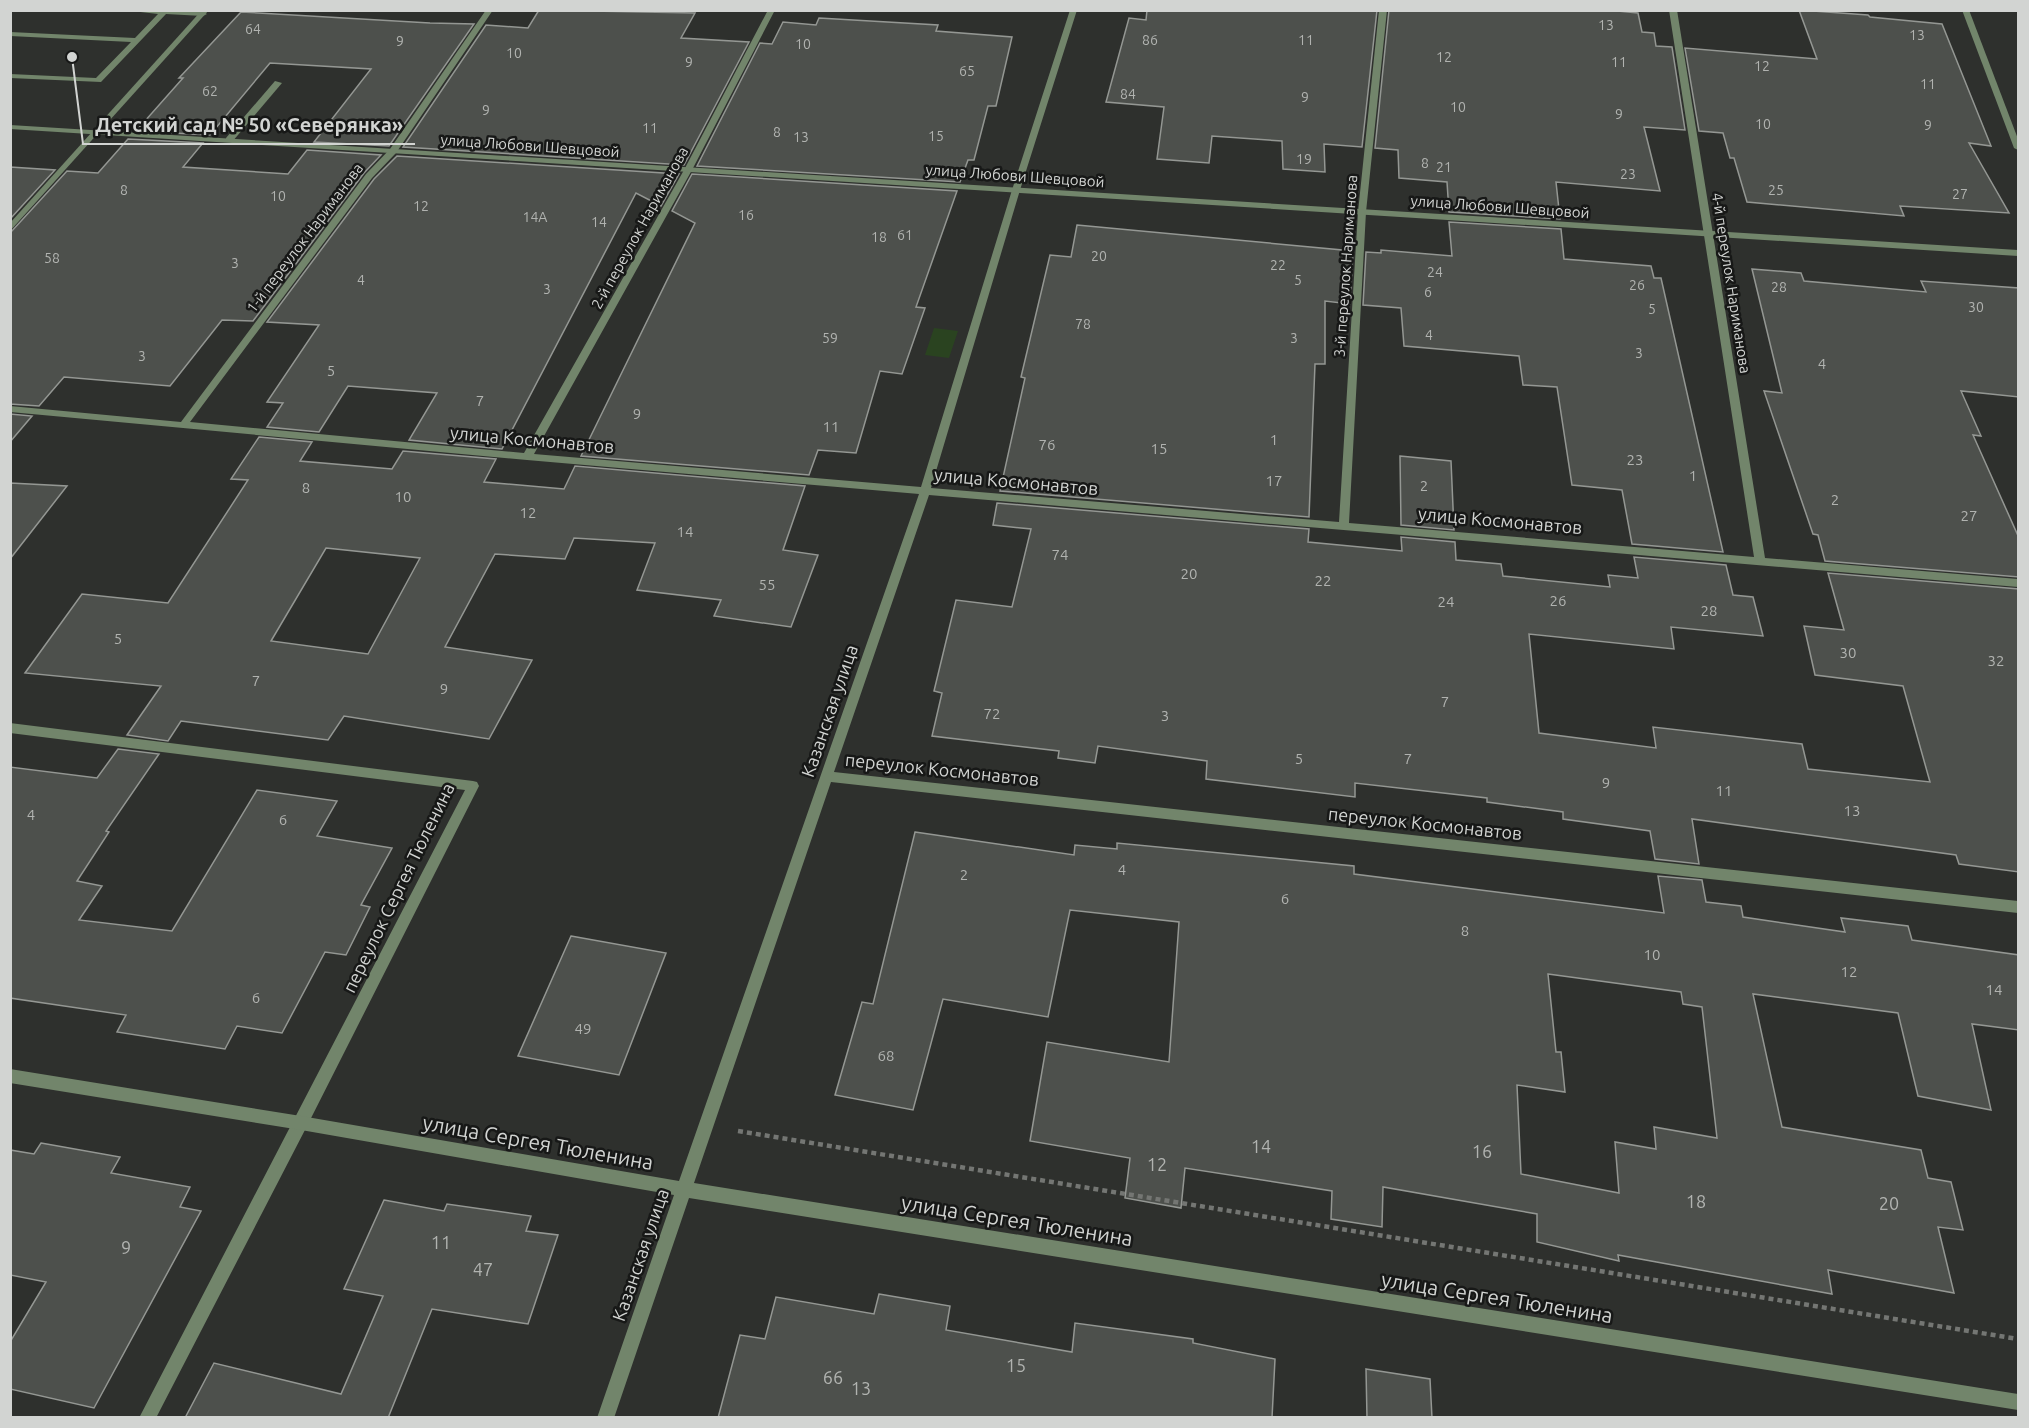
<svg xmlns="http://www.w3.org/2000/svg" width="2029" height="1428" font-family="Ubuntu,sans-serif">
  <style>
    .green { fill: #2a4320 }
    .building { fill: #4d504c; stroke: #949793; stroke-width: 1.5; fill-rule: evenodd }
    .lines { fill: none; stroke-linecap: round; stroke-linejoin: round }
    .path { stroke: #747673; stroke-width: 4.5; stroke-dasharray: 5 4; stroke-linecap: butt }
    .service { fill: #72856b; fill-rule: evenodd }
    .minor { fill: #72856b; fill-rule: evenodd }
    .tertiary { fill: #72856b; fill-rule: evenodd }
    .labels { text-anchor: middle; stroke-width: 5; stroke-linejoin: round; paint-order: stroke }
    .far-number-label { font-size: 14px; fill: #b1b3b0 }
    .far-street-label { font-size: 15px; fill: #d2d4d2; stroke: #171817 }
    .number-label { font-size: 15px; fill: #b1b3b0 }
    .street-label { font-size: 18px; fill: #d2d4d2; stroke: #171817 }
    .near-number-label { font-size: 18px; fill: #b1b3b0 }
    .near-street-label { font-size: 21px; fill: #d2d4d2; stroke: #171817 }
    .leader { fill: none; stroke: #d2d4d2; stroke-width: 2 }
    .callout-dot { fill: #d2d4d2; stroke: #171817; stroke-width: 2 }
    .callout-label { font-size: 20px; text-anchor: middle; font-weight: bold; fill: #d2d4d2; stroke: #171817; stroke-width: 5; stroke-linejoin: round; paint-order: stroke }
  </style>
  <rect width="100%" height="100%" fill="#2e302d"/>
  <!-- green -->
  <path class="green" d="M934 328 958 331 949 358 925 355Z"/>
  <!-- building -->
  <g class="building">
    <path d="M539 10 695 13 681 38 749 42 684 165 403 147 486 25 528 28Z"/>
    <path d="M1147 10H1377L1362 147 1324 144 1325 172 1283 169 1282 141 1212 136 1209 163 1157 159 1164 107 1106 102 1129 18 1146 20Z"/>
    <path d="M1389 10H1607L1638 13 1642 32 1654 33 1656 46 1672 47 1685 130 1644 127 1660 191 1556 182 1560 219 1449 212 1447 182 1399 178 1398 150 1375 148Z"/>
    <path d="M1799 10 1868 15 1870 17 1942 24 1991 146 1969 143 2009 213 1900 206 1904 216 1747 202 1734 158H1730L1723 133 1699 131 1685 48 1817 59Z"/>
    <path d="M241 12 430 23 474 24 389 146 314 142 371 69 270 63 210 135 136 131 183 78H179Z"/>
    <path d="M819 18 938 25 936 31 1012 37 996 106H988L974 160H968L960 182 697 166 760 43 772 44 783 22 816 25Z"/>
    <path d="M128 139 203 143 183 167 288 174 307 150 381 155 364 173 253 321 222 320 170 386 64 377 39 406 10 404V233L67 171 98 173Z"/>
    <path d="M397 156 679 174 661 206 636 193 502 449 409 440 437 393 348 386 319 432 267 427 283 403 267 402 319 325 267 322 374 179Z"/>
    <path d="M10 167 55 170 10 219Z"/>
    <path d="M692 174 957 191 916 307 925 308 902 374 880 371 856 453 818 450 809 475 581 456 695 223 672 211Z"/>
    <path d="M1449 222 1561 229 1564 259 1651 266 1654 278H1661L1723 552 1632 544 1622 490 1572 485 1557 387 1523 385 1519 356 1404 346 1401 308 1363 305 1366 252 1381 253V250L1452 256Z"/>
    <path d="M1077 225 1353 251 1350 304 1325 301V364H1315L1309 517 1000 491 1025 378 1021 377 1050 255 1071 257Z"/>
    <path d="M1752 269 1801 273 1804 281 1926 292 1921 281 2019 288V397L1961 391 1981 436 1973 435 2019 538V577L1825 561 1818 535 1813 534 1764 391 1782 393Z"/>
    <path d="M10 414 32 416 10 442Z"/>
    <path d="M259 437 312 442 300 461 392 469 403 451 496 459 484 482 564 489 575 466 805 486 783 550 818 555 791 627 714 616 721 600 637 590 655 543 574 538 565 559 495 554 445 647 532 660 489 739 344 716 328 740 181 721 168 741 127 735 161 686 25 673 82 594 168 603 248 480 231 479ZM326 548 420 558 368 654 271 641Z"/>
    <path d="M1400 456 1451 461 1454 530 1401 525Z"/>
    <path d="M10 483 67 486 10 559Z"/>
    <path d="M997 503 1309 529 1308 542 1402 551 1401 537 1455 542 1456 560 1501 564 1503 576 1610 587 1608 575 1638 578 1634 557 1726 565 1733 595 1753 597 1763 636 1671 627 1674 649 1529 634 1539 733 1656 748 1653 727 1802 744 1808 769 1930 782 1903 686 1815 675 1804 626 1844 630 1828 573 2019 589V872L1959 864 1956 855 1692 819 1699 864 1655 859 1650 831 1563 819V812L1487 802V798L1355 783V797L1206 779 1207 761 1098 746 1095 763 1058 758 1059 751 932 736 942 693 934 691 956 600 1012 607 1031 529 993 525Z"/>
    <path d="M118 749 159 754 106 831 109 832 77 881 102 886 79 920 172 931 257 790 337 801 317 836 392 848 361 905 370 907 346 955 325 952 282 1033 237 1026 225 1049 117 1032 126 1015 10 998V767L97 778Z"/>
    <path d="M915 832 1074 855 1075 845 1117 849V843L1354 866V874L1664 913 1658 876 1702 880 1706 902 1741 906 1743 917 1845 932 1841 918 1908 926 1912 940 2019 955V1030L1972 1024 1991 1110 1918 1096 1898 1013 1753 994 1782 1127 1921 1150 1928 1178 1951 1182 1963 1230 1938 1227 1954 1293 1828 1270 1832 1294 1618 1255 1619 1261 1537 1242V1214L1383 1187 1382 1227 1331 1219 1332 1191 1185 1168 1181 1208 1125 1198 1130 1158 1030 1141 1047 1042 1169 1062 1179 922 1070 910 1048 1017 943 999 913 1110 835 1095 862 1002 873 1004ZM1548 974 1681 992 1683 1004 1702 1007 1717 1138 1654 1127 1656 1149 1615 1142 1619 1193 1521 1174 1517 1085 1565 1092 1561 1052H1556Z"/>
    <path d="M571 936 666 953 619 1075 518 1056Z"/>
    <path d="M41 1143 120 1157 111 1173 190 1187 180 1207 201 1211 94 1408 10 1389V1342L46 1282 10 1275V1150L34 1154Z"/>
    <path d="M384 1200 444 1211 447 1204 531 1216 526 1231 558 1235 528 1324 432 1309 388 1418H185L214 1363 341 1394 383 1296 344 1289Z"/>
    <path d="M879 1294 950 1306 946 1330 1072 1352 1075 1323 1193 1339V1343L1275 1359 1272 1418H718L740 1335 765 1339 776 1297 874 1314Z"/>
    <path d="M1366 1369 1430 1379 1432 1418H1367Z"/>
  </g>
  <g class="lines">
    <!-- path -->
    <path class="path" d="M738 1131 2018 1339"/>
    <!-- service -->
    <g class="service">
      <path d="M123 10 203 12 207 14 203 16 166 14 101 82 10 78V74L96 78 131 42 10 36V32L135 38 158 14Z"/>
      <path d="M275 81 282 83 232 142H226V138Z"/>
      <path d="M10 723 473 781 477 782 479 786 306 1128 156 1418H139L465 790 10 733Z"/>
    </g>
    <!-- minor -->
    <g class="minor">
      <path d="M202 10H209L10 231V223Z"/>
      <path d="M486 10H493L396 153 372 178 190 422 524 453 684 170 768 10H775L692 170 534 454 921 487 1012 190 1070 10H1077L1020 190 931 488 1339 522 1358 212 1379 10H1387L1366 212 1349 523 1754 557 1669 10H1677L1765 558 2018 579V587L929 495 834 772 2018 901V913L831 782 694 1183 2018 1394V1410L689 1198 614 1418H597L674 1195 301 1130 10 1083V1069L301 1116 679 1181 919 494 527 460 10 412V406L181 422 366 174 390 149Z"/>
      <path d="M1962 10H1969L2018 139V150L2014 148Z"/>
    </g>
    <!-- tertiary -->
    <path class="tertiary" d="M10 125 2018 250V256L10 129Z"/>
  </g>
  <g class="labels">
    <!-- far-number labels -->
    <g class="far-number-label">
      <text x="1606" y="30">13</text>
      <text x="253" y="34">64</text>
      <text x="1917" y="40">13</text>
      <text x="1150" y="45">86</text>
      <text x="1306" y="45">11</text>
      <text x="400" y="46">9</text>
      <text x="803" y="49">10</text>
      <text x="514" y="58">10</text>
      <text x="1444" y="62">12</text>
      <text x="689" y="67">9</text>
      <text x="1619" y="67">11</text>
      <text x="1762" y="71">12</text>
      <text x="967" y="76">65</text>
      <text x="1928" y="89">11</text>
      <text x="210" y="96">62</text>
      <text x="1128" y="99">84</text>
      <text x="1305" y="102">9</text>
      <text x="1458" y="112">10</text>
      <text x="486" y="115">9</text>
      <text x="1619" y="119">9</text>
      <text x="1763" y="129">10</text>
      <text x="1928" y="130">9</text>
      <text x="650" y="133">11</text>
      <text x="777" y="137">8</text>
      <text x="936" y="141">15</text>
      <text x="801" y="142">13</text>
      <text x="1304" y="164">19</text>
      <text x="1425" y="168">8</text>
      <text x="1444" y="172">21</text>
      <text x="1628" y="179">23</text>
      <text x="124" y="195">8</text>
      <text x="1776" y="195">25</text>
      <text x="1960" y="199">27</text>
      <text x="278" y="201">10</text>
      <text x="421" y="211">12</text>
      <text x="746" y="220">16</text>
      <text x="535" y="222">14А</text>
      <text x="599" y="227">14</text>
      <text x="905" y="240">61</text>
      <text x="879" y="242">18</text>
      <text x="1099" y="261">20</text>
      <text x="52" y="263">58</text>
      <text x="235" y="268">3</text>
      <text x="1278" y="270">22</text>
      <text x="1435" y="277">24</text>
      <text x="361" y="285">4</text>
      <text x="1298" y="285">5</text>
      <text x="1637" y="290">26</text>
      <text x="1779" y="292">28</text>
      <text x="547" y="294">3</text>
      <text x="1428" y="297">6</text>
      <text x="1976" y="312">30</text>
      <text x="1652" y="314">5</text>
      <text x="1083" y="329">78</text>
      <text x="1429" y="340">4</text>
      <text x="830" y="343">59</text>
      <text x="1294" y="343">3</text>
      <text x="1639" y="358">3</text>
      <text x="142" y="361">3</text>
    </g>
    <!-- far-street labels -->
    <g class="far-street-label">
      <text transform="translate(530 146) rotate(4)" y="5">улица Любови Шевцовой</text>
      <text transform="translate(1015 176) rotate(4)" y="5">улица Любови Шевцовой</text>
      <text transform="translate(1500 207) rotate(4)" y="5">улица Любови Шевцовой</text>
      <text transform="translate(640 228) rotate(-61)" y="5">2-й переулок Нариманова</text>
      <text transform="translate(305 238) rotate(-53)" y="5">1-й переулок Нариманова</text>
      <text transform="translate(1346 266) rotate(-86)" y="5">3-й переулок Нариманова</text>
      <text transform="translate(1731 283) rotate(81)" y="5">4-й переулок Нариманова</text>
    </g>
    <!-- number labels -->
    <g class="number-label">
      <text x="1822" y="369">4</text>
      <text x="331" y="376">5</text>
      <text x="480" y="406">7</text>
      <text x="637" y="419">9</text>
      <text x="831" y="432">11</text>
      <text x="1274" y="445">1</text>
      <text x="1047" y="450">76</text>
      <text x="1159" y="454">15</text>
      <text x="1635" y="465">23</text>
      <text x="1693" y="481">1</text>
      <text x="1274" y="486">17</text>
      <text x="1424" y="491">2</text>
      <text x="306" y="493">8</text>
      <text x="403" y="502">10</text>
      <text x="1835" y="505">2</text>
      <text x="528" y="518">12</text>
      <text x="1969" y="521">27</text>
      <text x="685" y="537">14</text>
      <text x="1060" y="560">74</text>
      <text x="1189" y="579">20</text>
      <text x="1323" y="586">22</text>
      <text x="767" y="590">55</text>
      <text x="1558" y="606">26</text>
      <text x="1446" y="607">24</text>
      <text x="1709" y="616">28</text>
      <text x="118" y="644">5</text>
      <text x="1848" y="658">30</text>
      <text x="1996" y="666">32</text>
      <text x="256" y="686">7</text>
      <text x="444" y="694">9</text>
      <text x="1445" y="707">7</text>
      <text x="992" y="719">72</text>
      <text x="1165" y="721">3</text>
      <text x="1299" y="764">5</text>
      <text x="1408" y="764">7</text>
      <text x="1606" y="788">9</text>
      <text x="1724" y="796">11</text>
      <text x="1852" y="816">13</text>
      <text x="31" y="820">4</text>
      <text x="283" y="825">6</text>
      <text x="1122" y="875">4</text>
      <text x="964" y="880">2</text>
      <text x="1285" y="904">6</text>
      <text x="1465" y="936">8</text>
      <text x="1652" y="960">10</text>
      <text x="1849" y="977">12</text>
      <text x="1994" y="995">14</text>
      <text x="256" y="1003">6</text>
      <text x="583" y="1034">49</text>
      <text x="886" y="1061">68</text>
    </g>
    <!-- street labels -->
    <g class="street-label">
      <text transform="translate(532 440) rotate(5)" y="6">улица Космонавтов</text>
      <text transform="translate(1016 482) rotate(5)" y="6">улица Космонавтов</text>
      <text transform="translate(1500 521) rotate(5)" y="6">улица Космонавтов</text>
      <text transform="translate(830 711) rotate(-71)" y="6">Казанская улица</text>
      <text transform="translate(942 770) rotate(6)" y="6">переулок Космонавтов</text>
      <text transform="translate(1425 824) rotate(6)" y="6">переулок Космонавтов</text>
      <text transform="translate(399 888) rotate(-64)" y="6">переулок Сергея Тюленина</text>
      <text transform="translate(641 1255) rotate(-71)" y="6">Казанская улица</text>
    </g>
    <!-- near-number labels -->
    <g class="near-number-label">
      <text x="1261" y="1153">14</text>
      <text x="1482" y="1158">16</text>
      <text x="1157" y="1171">12</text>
      <text x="1696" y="1208">18</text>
      <text x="1889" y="1210">20</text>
      <text x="441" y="1249">11</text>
      <text x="126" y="1254">9</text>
      <text x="483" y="1276">47</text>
      <text x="1016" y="1372">15</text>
      <text x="833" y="1384">66</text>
      <text x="861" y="1395">13</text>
    </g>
    <!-- near-street labels -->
    <g class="near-street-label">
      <text transform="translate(538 1143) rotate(10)" y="7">улица Сергея Тюленина</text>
      <text transform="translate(1017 1221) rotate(9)" y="7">улица Сергея Тюленина</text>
      <text transform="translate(1497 1298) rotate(9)" y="7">улица Сергея Тюленина</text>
    </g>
  </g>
  <!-- callouts -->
  <path class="leader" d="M72 57L83 144H415"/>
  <circle class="callout-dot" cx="72" cy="57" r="6"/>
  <g class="callout-label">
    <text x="249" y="132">Детский сад № 50 «Северянка»</text>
  </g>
  <!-- border -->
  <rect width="2029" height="1428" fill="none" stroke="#d2d4d2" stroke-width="24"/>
</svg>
